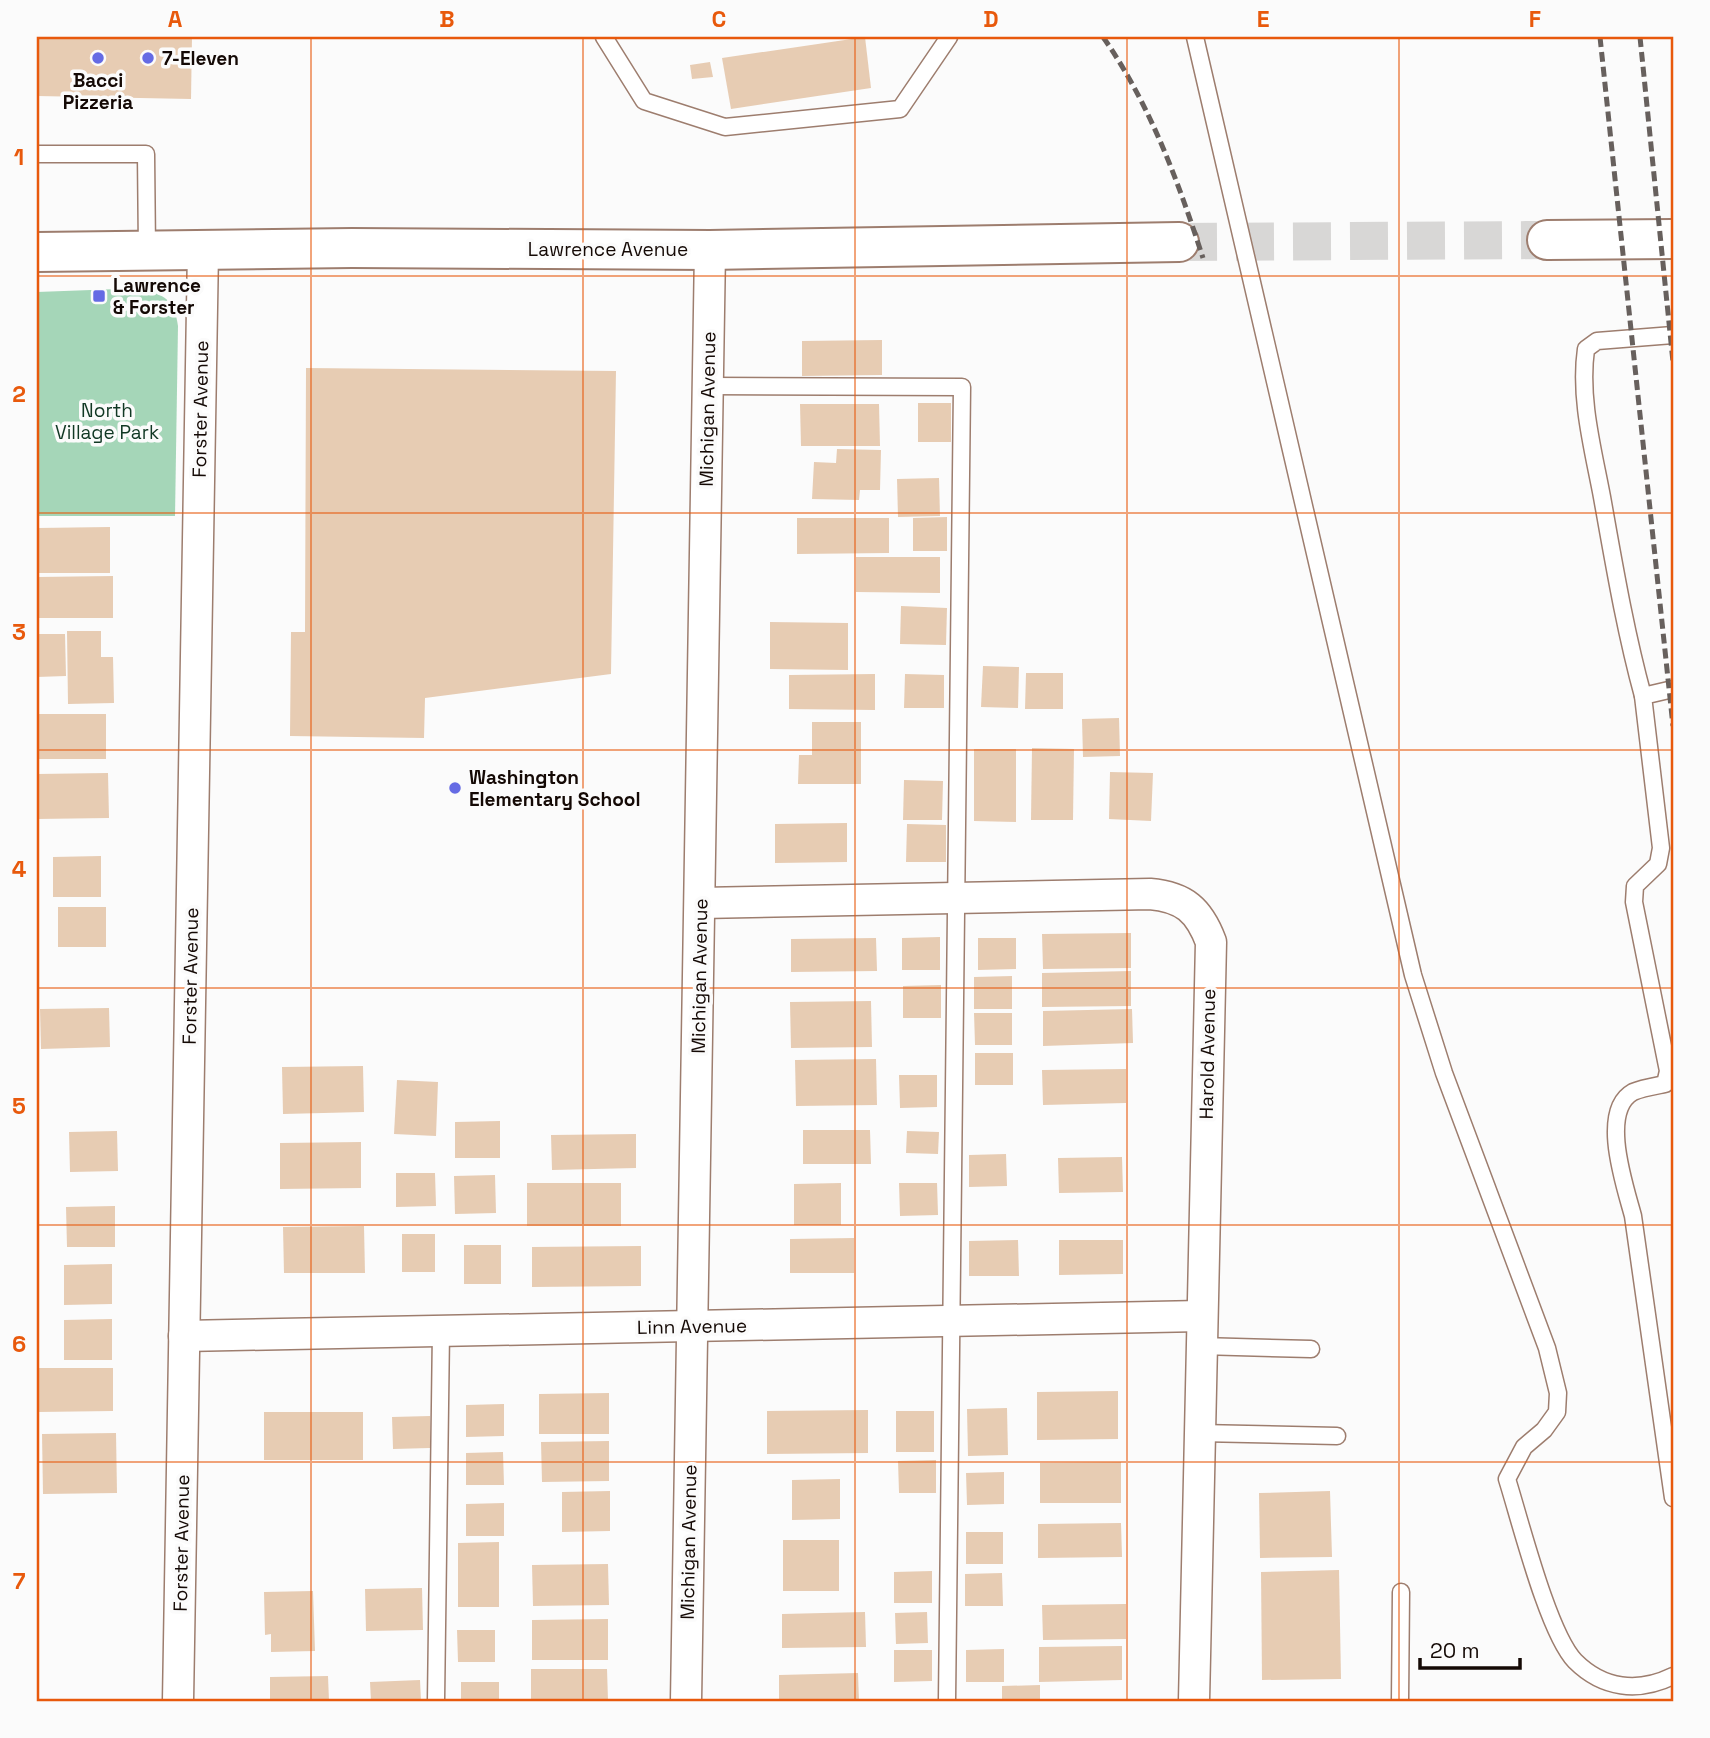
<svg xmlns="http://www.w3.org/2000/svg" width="1710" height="1738" font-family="'Space Grotesk',sans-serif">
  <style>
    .green { fill: #a5d6b8 }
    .building { fill: #e7ccb3 }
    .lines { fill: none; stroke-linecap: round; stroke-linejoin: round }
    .secondary-tunnel { stroke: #d8d7d6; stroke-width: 38; stroke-dasharray: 38 19; stroke-linecap: butt }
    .lane-casing { stroke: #9d7d6e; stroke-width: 19 }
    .street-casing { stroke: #9d7d6e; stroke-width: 33 }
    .secondary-casing { stroke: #9d7d6e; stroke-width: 42 }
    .lane { stroke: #fff; stroke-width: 16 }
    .street { stroke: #fff; stroke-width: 30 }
    .secondary { stroke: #fff; stroke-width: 38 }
    .rail { stroke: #67605d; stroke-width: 5; stroke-dasharray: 10 5; stroke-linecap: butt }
    .grid { fill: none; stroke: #e8590c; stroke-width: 2; stroke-opacity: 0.55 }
    .poi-dot { fill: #656be4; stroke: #fbfbfb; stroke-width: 2.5 }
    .labels { text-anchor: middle; stroke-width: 7; stroke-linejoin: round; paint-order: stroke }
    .poi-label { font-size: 19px; font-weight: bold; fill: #140905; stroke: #fbfbfb; text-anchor: start }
    .street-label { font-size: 19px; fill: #140905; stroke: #fbfbfb }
    .park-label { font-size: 19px; fill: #113824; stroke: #fbfbfb }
    .neatline { fill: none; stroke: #e8590c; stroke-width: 2.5 }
    .grid-label { font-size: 23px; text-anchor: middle; font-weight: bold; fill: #e8590c }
  </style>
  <rect width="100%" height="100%" fill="#fbfbfb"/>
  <!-- green -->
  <path class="green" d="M145 288C168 298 174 301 178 326L175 516H37V292Z"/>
  <!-- building -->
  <g class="building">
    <path d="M37 37H192L191 99 37 96Z"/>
    <path d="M865 37 871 88 731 109 722 58Z"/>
    <path d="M710 62 713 77 692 79 690 65Z"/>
    <path d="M882 340V375L802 376V341Z"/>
    <path d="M306 368 616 371 611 674 425 698 424 738 290 736 291 632H305Z"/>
    <rect x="918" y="403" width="33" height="39"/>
    <path d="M800 404H879L880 446H801Z"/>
    <path d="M837 449 881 450 880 490H860L859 500 812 499 814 462 836 463Z"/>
    <path d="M939 478 940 516 898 517 897 479Z"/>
    <path d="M947 517V551H913V518Z"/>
    <path d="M797 518H889V553L797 554Z"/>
    <path d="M110 527V573H37V528Z"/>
    <path d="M856 557H940V593L856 592Z"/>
    <path d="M113 576V618H37V577Z"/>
    <path d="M901 606 947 608 946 645 900 644Z"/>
    <path d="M770 622 848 623V670L770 669Z"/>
    <path d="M67 631H101V657H113L114 703 68 704Z"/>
    <path d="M37 634H65L66 676 37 677Z"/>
    <path d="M983 666 1019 667 1018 708 981 707Z"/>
    <path d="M1026 673H1063V709H1025Z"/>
    <path d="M875 674V710L789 709V675Z"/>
    <path d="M905 674 944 675V708H904Z"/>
    <rect x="37" y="714" width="69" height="45"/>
    <path d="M1119 718 1120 756 1083 757 1082 719Z"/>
    <path d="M812 722H861V784H798L799 755H812Z"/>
    <path d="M1032 748 1074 749 1073 820H1031Z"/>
    <path d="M974 749H1016V822L974 821Z"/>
    <path d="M1110 772 1153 773 1151 821 1109 819Z"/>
    <path d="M108 773 109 818 37 819V774Z"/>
    <path d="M904 780 943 781 942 820H903Z"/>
    <path d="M847 823V862L775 863V824Z"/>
    <path d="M907 824 946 825V862H906Z"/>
    <path d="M101 856V897H53V857Z"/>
    <rect x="58" y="907" width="48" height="40"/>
    <path d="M1131 933V968L1043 969 1042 934Z"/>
    <path d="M940 937V970H902V938Z"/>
    <path d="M876 938 877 971 791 972V939Z"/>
    <path d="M978 938H1016V969L978 970Z"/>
    <path d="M1131 971V1006L1042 1007V973Z"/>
    <path d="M1012 976V1009H974V977Z"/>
    <path d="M941 985V1018H903V986Z"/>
    <path d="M871 1001 872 1047 791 1048 790 1002Z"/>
    <path d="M109 1008 110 1047 41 1049 40 1009Z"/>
    <path d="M1132 1009 1133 1043 1043 1046V1011Z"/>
    <path d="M974 1013H1012V1045H975Z"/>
    <rect x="975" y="1053" width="38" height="32"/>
    <path d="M876 1059 877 1105 796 1106 795 1060Z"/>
    <path d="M363 1066 364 1112 283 1114 282 1067Z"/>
    <path d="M1126 1069V1103L1043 1105 1042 1070Z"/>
    <path d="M899 1075H937V1107L900 1108Z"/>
    <path d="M397 1080 438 1082 436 1136 394 1134Z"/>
    <path d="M500 1121V1158H455V1122Z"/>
    <path d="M803 1130H870L871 1164H803Z"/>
    <path d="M117 1131 118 1171 70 1172 69 1132Z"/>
    <path d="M907 1131 939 1132 938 1154 906 1153Z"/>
    <path d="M636 1134V1168L552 1170 551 1135Z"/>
    <path d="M361 1142V1188L280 1189V1143Z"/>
    <path d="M1006 1154 1007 1186 969 1187V1155Z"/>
    <path d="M1122 1157 1123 1192 1059 1193 1058 1158Z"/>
    <path d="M396 1173H435L436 1206 396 1207Z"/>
    <path d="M495 1175 496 1213 455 1214 454 1176Z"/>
    <rect x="527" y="1183" width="94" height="43"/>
    <path d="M841 1183V1225H794V1184Z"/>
    <path d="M899 1183H937L938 1215 900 1216Z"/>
    <path d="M115 1206V1247H67L66 1207Z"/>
    <path d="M364 1226 365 1273H284L283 1227Z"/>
    <rect x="402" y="1234" width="33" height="38"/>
    <path d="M854 1238V1273H790V1239Z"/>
    <path d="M1018 1240 1019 1276H969V1241Z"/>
    <path d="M1059 1240H1123V1274L1059 1275Z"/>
    <rect x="464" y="1245" width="37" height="39"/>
    <path d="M641 1246V1286L532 1287V1247Z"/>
    <path d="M112 1264V1304L64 1305V1265Z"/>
    <path d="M112 1319V1360H64V1320Z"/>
    <path d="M37 1368H113V1411L38 1412Z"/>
    <path d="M1118 1391V1439L1037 1440V1392Z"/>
    <path d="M609 1393V1434H539V1394Z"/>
    <path d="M504 1404V1436L466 1437V1405Z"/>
    <path d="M1007 1408 1008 1455 968 1456 967 1409Z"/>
    <path d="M868 1410V1453L767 1454V1411Z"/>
    <rect x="896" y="1411" width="38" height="41"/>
    <rect x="264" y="1412" width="99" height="48"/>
    <path d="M430 1416V1448L393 1449 392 1417Z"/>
    <path d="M116 1433 117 1493 43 1494 42 1434Z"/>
    <path d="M609 1441V1481L542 1482 541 1442Z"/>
    <path d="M503 1452 504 1485H466V1453Z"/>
    <path d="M936 1460V1493H899L898 1461Z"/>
    <path d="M1121 1462V1503H1040V1463Z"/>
    <path d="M1004 1472V1504L967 1505 966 1473Z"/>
    <path d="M840 1479V1519L792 1520V1480Z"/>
    <path d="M610 1491V1531L562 1532V1492Z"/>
    <path d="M1330 1491 1332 1557 1260 1558 1259 1493Z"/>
    <path d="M504 1503V1536H466V1504Z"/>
    <path d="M1121 1523 1122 1557 1038 1558V1524Z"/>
    <rect x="966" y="1532" width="37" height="32"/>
    <rect x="783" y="1540" width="56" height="51"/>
    <path d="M499 1542V1607H458V1543Z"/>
    <path d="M608 1564 609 1605 533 1606 532 1565Z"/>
    <path d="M1339 1570 1341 1679 1262 1680 1261 1572Z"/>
    <path d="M932 1571V1603H894V1572Z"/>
    <path d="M1002 1573 1003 1606H965V1574Z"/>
    <path d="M422 1588 423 1630 366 1631 365 1589Z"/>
    <path d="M313 1591 315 1651 271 1652V1634L265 1635 264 1592Z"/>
    <path d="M1126 1604V1639L1043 1640 1042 1605Z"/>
    <path d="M865 1612 866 1647 782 1648V1614Z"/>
    <path d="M927 1612 928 1643 896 1644 895 1613Z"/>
    <path d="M608 1619V1660H532V1620Z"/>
    <path d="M457 1630H495V1662H458Z"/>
    <path d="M1122 1646V1680L1039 1682V1647Z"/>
    <path d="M1004 1649V1682H966V1650Z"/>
    <path d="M894 1650H932V1681L894 1682Z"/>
    <path d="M531 1669H607L608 1701H531Z"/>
    <path d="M858 1673 859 1701H779V1675Z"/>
    <path d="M328 1676 329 1701H270V1677Z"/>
    <path d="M420 1680 421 1701H371L370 1682Z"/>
    <rect x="461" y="1682" width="38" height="19"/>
    <path d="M1040 1685V1701H1002V1686Z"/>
  </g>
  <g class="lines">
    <!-- secondary-tunnel -->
    <path class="secondary-tunnel" d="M1179 242 1547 240"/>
    <defs>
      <g id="lane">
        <path d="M604 37 644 101 725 127 900 109 949 37"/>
        <path d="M1195 37 1413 975 1444 1073 1547 1348 1558 1393 1557 1412 1544 1430 1524 1447 1507 1479C1520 1520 1548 1633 1575 1661 1603 1689 1638 1693 1673 1676"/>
        <path d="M37 154H146L147 251"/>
        <path d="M708 386 962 387 947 1701"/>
        <path d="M1673 689 1643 696 1661 848 1658 864 1635 886 1634 902 1668 1071 1665 1084C1655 1086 1642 1088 1633 1092 1599 1111 1625 1186 1633 1216L1673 1498"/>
        <path d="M1643 696C1625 630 1614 564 1602 497 1593 449 1579 398 1586 349L1597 341 1673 335"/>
        <path d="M1200 1346 1311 1349"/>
        <path d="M1199 1433 1337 1436"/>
        <path d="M436 1701 441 1331"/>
        <path d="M1400 1701 1401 1592"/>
      </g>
      <g id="street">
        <path d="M701 903 1150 894C1184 897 1199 910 1211 942L1194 1701"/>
        <path d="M184 1336 1201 1316"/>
        <path d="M178 1701 203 250"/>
        <path d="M686 1701 710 250"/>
      </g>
      <g id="secondary">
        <path d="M1547 240 1673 239"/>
        <path d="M37 252 352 248 710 250 1179 242"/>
      </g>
    </defs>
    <!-- lane casing -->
    <use href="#lane" class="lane-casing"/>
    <!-- street casing -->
    <use href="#street" class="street-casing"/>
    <!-- secondary casing -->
    <use href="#secondary" class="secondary-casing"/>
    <!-- lane -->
    <use href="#lane" class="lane"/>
    <!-- street -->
    <use href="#street" class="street"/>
    <!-- secondary -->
    <use href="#secondary" class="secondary"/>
    <!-- rail -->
    <g class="rail">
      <path d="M1103 37C1150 104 1178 181 1203 258"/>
      <path d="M1600 37 1673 726"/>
      <path d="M1640 37 1673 362"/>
    </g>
  </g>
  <!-- grid -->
  <path class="grid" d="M311 37V1701M583 37V1701M855 37V1701M1127 37V1701M1399 37V1701M37 276H1673M37 513H1673M37 750H1673M37 988H1673M37 1225H1673M37 1462H1673"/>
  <!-- markers -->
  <g class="poi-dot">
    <circle cx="98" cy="58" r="7"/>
    <circle cx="148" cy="58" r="7"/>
    <rect x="92" y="289" width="14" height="14" rx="3.5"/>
    <circle cx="455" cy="788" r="7"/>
  </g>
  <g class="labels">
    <!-- poi labels -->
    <g class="poi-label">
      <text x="162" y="65">7-Eleven</text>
      <text x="98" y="87" text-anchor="middle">Bacci<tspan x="98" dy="22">Pizzeria</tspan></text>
      <text x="113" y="292">Lawrence<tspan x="113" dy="22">&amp; Forster</tspan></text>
      <text x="469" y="784">Washington<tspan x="469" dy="22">Elementary School</tspan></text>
    </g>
    <!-- street labels -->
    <g class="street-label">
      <text x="608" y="256">Lawrence Avenue</text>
      <text transform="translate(200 409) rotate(-89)" y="7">Forster Avenue</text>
      <text transform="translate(707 409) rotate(-89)" y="7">Michigan Avenue</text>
      <text transform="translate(190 976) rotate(-89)" y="7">Forster Avenue</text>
      <text transform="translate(699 976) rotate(-89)" y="7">Michigan Avenue</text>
      <text transform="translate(1207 1054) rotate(-89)" y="7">Harold Avenue</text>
      <text transform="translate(692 1326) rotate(-1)" y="7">Linn Avenue</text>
      <text transform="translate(688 1542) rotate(-89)" y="7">Michigan Avenue</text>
      <text transform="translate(181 1543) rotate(-89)" y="7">Forster Avenue</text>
    </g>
    <!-- park labels -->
    <g class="park-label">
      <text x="107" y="417">North<tspan x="107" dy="22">Village Park</tspan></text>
    </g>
  </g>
  <!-- border -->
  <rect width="1710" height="1738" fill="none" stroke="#fbfbfb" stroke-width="77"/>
  <!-- scale -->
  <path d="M1420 1658v10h100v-10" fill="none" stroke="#140905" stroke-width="3.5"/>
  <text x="1430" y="1658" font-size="21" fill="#140905" stroke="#fbfbfb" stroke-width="5" paint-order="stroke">20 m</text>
  <rect x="38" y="38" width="1634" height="1662" class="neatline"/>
  <g class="grid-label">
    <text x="175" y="27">A</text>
    <text x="447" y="27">B</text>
    <text x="719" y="27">C</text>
    <text x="991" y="27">D</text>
    <text x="1263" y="27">E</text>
    <text x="1535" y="27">F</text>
    <text x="19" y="165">1</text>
    <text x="19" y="402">2</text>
    <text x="19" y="640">3</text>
    <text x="19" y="877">4</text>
    <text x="19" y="1114">5</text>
    <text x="19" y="1352">6</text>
    <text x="19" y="1589">7</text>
  </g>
</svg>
